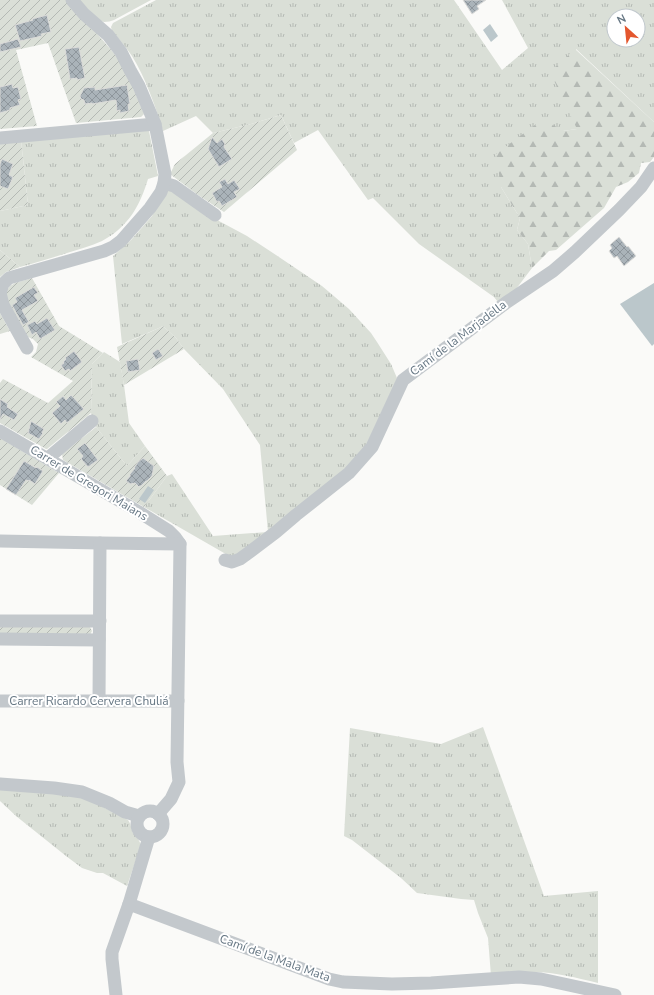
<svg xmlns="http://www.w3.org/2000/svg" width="654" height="995" font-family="'Nunito Sans',sans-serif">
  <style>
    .grass { fill: url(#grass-tufts); fill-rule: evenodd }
    .forest { fill: url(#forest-firs) }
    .garden { fill: url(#garden-furrows) }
    .water { fill: #bbc7cb }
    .building { fill: url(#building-cross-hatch); stroke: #dcdcda }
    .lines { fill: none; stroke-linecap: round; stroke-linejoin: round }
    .minor { stroke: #c3c8cc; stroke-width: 13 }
    .labels { text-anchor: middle; stroke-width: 4; stroke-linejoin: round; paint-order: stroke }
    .street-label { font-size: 12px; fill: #657683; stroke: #fff }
  </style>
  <defs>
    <pattern id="grass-tufts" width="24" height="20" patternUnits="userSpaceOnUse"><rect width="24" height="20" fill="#dadfd7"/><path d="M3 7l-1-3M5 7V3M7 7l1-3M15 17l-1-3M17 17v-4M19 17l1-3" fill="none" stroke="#b4b9b4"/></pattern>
    <pattern id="forest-firs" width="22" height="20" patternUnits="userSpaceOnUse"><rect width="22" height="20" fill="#dadfd7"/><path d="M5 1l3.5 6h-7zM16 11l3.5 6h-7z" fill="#b4b9b4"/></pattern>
    <pattern id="garden-furrows" width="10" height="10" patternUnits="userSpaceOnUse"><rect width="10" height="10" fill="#dadfd7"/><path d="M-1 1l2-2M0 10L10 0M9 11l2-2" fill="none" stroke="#b4b9b4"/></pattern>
    <pattern id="building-cross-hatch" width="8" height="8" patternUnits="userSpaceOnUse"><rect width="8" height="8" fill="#aab3b9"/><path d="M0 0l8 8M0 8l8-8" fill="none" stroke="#8e969c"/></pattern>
  </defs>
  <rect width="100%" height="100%" fill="#fafaf8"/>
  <!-- grass -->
  <g class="grass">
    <path d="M79 0H151L114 20C111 21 108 22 104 22 97 20 85 6 79 0Z"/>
    <path d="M156 0H454L502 70 528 48 502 0H654V122L576 49 577 129 563 131 501 187 520 218 517 230 528 244 532 268 516 289 498 302 494 297 419 244 373 198 368 200 318 130 294 143 281 115 251 124 213 133 196 116 163 131C155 105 146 79 132 56 126 47 119 39 112 31L111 27 113 23ZM614 16H638V40H614Z"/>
    <path d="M147 129 149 131 158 176 148 179C140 206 128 227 102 241 91 246 79 249 67 253 51 258 36 263 20 267L0 250V211L28 205 21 140Z"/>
    <path d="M167 189 206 212 219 221 247 236 276 255 322 286 335 297 349 309 371 333 377 342 391 364 397 378 396 381 366 446 341 474 249 549 231 557 144 507 167 476 172 474 213 536 268 532 260 445 223 389 184 349 176 338 163 326 159 328 122 344 113 256 131 240 152 216Z"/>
    <path d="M104 352 120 362 124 385 129 423 145 446 127 466 96 427 91 413 92 364Z"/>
    <path d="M483 727 544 896 598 891V983C577 978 555 972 534 972 520 972 505 975 491 976L488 938 478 913 474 900 461 899 417 893 401 878 352 840 344 836 350 728 441 744Z"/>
    <path d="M0 789 82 796 128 820C131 824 131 828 133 833 136 837 139 839 141 845L127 886 103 873H97L82 868 66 856 16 816 0 801Z"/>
  </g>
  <!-- forest -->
  <path class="forest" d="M575 49 654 122V157L650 162 641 163 639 173 628 182 616 187 604 208 556 250 549 251 532 268 528 244 517 230 520 218 501 187 496 154 543 119 563 131 577 129 550 72Z"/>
  <!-- garden -->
  <g class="garden">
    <path d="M0 0H68L119 59 129 78 144 114 141 117 76 123 48 43 16 50 37 126 0 129Z"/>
    <path d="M281 115 297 150 224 212 198 195 170 174 175 164 213 133 251 124Z"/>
    <path d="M21 140 28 205 0 211V142Z"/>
    <path d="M0 250 20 267 6 272 0 277Z"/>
    <path d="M32 278 59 326 103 353 92 364 91 413 47 449H46L0 423V383L3 379 48 403 73 381 31 357 36 352 38 344 33 339 28 337 7 300 6 292 10 286 15 283Z"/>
    <path d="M0 313 10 331 0 334Z"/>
    <path d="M163 326 176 338 184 349 124 385 117 347 159 328Z"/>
    <path d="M96 427 127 466 145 446 167 476 144 507 63 460 62 454Z"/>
    <path d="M0 438 59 473 32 505 0 485Z"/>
    <path d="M0 624 90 627 92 631 90 635 0 636Z"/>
  </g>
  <!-- water -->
  <g class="water">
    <path d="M490 24 498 36 491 42 483 30Z"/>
    <path d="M654 283V344L652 346 620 304Z"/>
    <path d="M148 486 154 490 145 503 139 499Z"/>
  </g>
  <!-- building -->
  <g class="building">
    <path d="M463 0H486L477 6 479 9 472 14Z"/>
    <path d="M47 15 51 32 41 34 42 36 20 41 15 25 33 20 32 19Z"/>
    <path d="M18 39 21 47 0 52V44Z"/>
    <path d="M79 47 85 78 77 80V78L70 79 65 49Z"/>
    <path d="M12 84 13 88 18 87 21 99 18 100 20 105 10 108V110L0 113V87Z"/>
    <path d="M127 85 130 104H128L129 111 120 113V110L117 111 116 100 92 104V103L85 104 84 100 81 99 80 96 84 88 95 87V90Z"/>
    <path d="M212 137 217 143 222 139 225 144 224 147 232 159 219 167 208 149Z"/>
    <path d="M2 159 13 164 9 175 13 177 8 189 0 186V164Z"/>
    <path d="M225 179 228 184 234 180 240 189 234 192 237 197 222 206 219 201 217 202 212 193 222 187 219 182Z"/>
    <path d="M619 237 627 247 628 246 636 256 624 266 617 256 614 258 609 251 612 248 610 245Z"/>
    <path d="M34 287 38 293 34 295 38 301 22 310 29 322 23 325 12 305 17 302 15 298Z"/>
    <path d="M47 318 55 330 40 339 36 332 32 335 27 325 35 321 37 324Z"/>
    <path d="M158 349 163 356 156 360 152 353Z"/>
    <path d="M74 351 82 362 70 371 69 369 65 371 61 365 64 363 63 362 66 359 65 358Z"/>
    <path d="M138 359 140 370 128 372 126 361Z"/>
    <path d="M71 395 84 409 67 423 65 420 61 424 52 413 60 406 56 402 63 396 66 400Z"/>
    <path d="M0 399 8 404 7 407 18 414 14 420 3 414 0 420Z"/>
    <path d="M31 421 44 429 42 433H43L39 439 28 433Z"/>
    <path d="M85 443 98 460 88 467 81 459 83 456 77 449Z"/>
    <path d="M143 458 154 466 152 476 147 481H146L141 486H140L139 487 135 483 130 484 126 481 130 476V474L135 468H134L138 462Z"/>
    <path d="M24 461 36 468 37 467 43 471 35 484 29 480V481L26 480 16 495 6 489Z"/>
  </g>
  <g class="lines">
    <!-- minor -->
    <g class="minor">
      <path d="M0 138 155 124"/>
      <path d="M164 183 174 186 215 215"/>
      <path d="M27 348 3 305 0 293 3 284 9 278 16 276 104 251 113 247 121 241 150 208 161 192 164 183 165 174 155 124 139 86 130 70 121 52 108 35 84 14 72 0"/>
      <path d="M0 431 139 512 169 531 175 537 180 544 177 762 179 782 171 799 158 814"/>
      <path d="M48 458 92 421"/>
      <path d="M0 541 100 543 180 544"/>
      <path d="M225 560 232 562 240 559 251 551 276 532 296 515 349 473 372 447 403 380 507 302 553 271 575 252 619 210 641 187 654 168"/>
      <path d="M0 621H100"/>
      <path d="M0 639 99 640"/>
      <path d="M0 701H178"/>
      <path d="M99 701 100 543"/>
      <path d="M0 784 54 788 82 792 109 803 125 812 139 816"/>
      <circle cx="150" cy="824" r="13"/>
      <path d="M149 837 129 904 329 979 343 982 392 984 431 983 519 977 541 979 615 995"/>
      <path d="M116 995 112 959V952L129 904"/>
    </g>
  </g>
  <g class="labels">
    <!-- street labels -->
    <g class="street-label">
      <text transform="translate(458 338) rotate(-37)" y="4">Camí de la Marjadella</text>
      <text transform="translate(89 483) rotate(31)" y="4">Carrer de Gregori Maians</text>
      <text x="89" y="705">Carrer Ricardo Cervera Chuliá</text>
      <text transform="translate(275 958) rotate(20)" y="4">Camí de la Mala Mata</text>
    </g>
  </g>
  <!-- north arrow -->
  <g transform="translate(626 28) rotate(333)"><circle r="19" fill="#ffffff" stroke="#c1c8cd"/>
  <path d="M0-3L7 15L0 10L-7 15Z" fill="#e4572e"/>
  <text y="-6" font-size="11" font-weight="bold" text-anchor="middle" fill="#657683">N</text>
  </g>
</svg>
